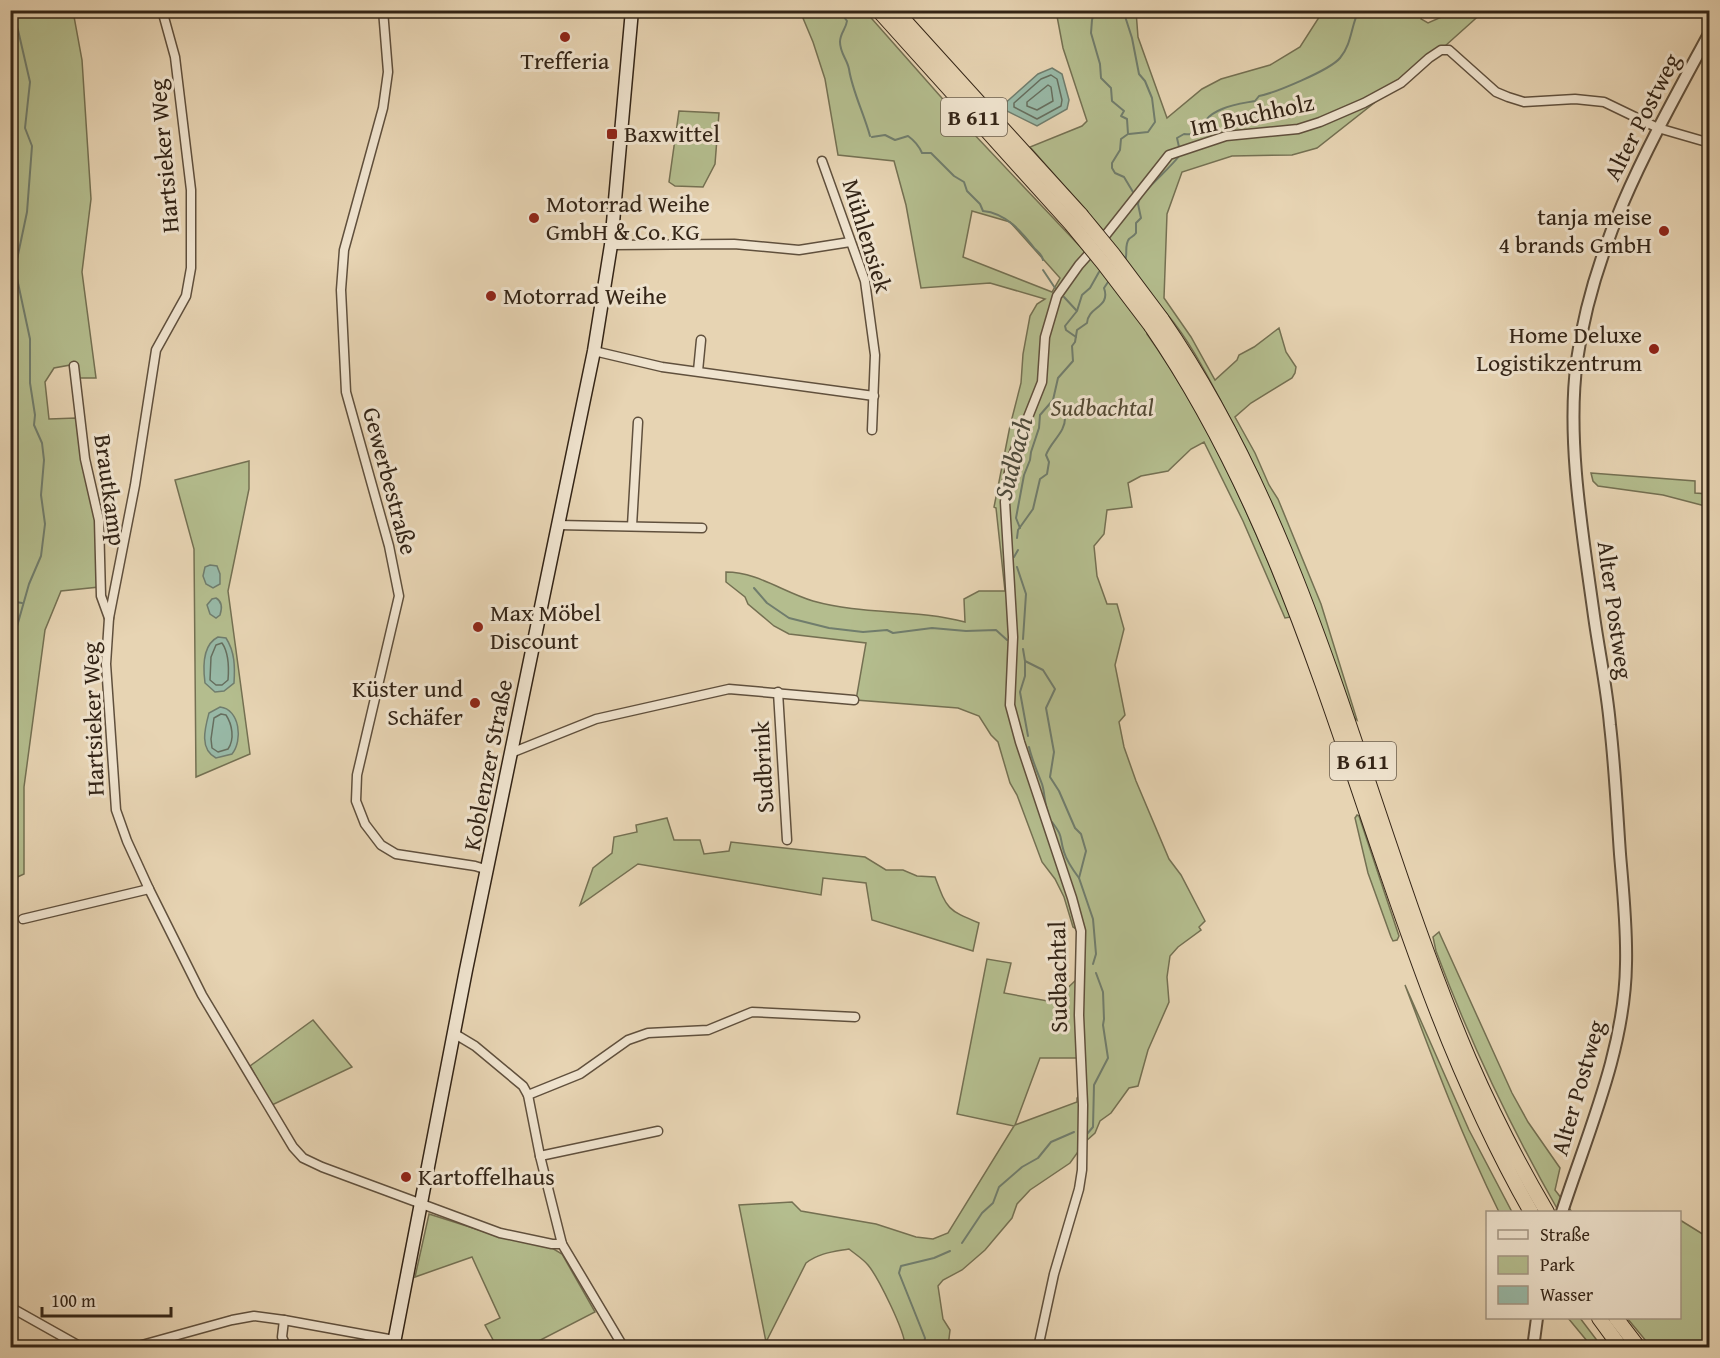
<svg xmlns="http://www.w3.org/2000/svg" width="1720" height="1358" font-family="'Gentium Book Plus',serif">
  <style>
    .green { fill: #b4bd8e; stroke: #747052; stroke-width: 1.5; fill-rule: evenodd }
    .water { fill: #98b9a7; stroke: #707d6d; stroke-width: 1.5 }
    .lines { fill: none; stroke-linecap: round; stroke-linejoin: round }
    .shore { stroke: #666e5e; stroke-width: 1.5 }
    .stream { stroke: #707d6d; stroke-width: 2 }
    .minor-casing { stroke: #60503d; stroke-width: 11 }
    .tertiary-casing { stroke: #60503d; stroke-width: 14 }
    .secondary-casing { stroke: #332416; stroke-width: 15 }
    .trunk-casing { stroke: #332416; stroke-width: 16 }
    .minor { stroke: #efe3ce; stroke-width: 8 }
    .tertiary { stroke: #efe3ce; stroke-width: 10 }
    .secondary { stroke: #efe3ce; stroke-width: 12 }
    .trunk { stroke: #e7d4b3; stroke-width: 14 }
    .trunk-bridge-casing { stroke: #332416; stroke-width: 16; stroke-linecap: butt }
    .trunk-bridge { stroke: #e7d4b3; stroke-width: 14 }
    .poi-dot { fill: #8f2418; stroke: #efe3ce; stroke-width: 2 }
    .labels { text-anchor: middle; stroke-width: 6; stroke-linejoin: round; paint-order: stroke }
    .shield { fill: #efe3ce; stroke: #6b5d4d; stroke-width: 1.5 }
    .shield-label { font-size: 22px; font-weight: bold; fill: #332416 }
    .poi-label { font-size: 24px; fill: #332416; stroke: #efe3ce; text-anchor: start }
    .street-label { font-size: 24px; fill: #332416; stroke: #efe3ce }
    .park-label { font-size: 24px; font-style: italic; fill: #534a34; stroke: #efe3ce }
    .water-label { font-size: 26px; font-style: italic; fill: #4c493a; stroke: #efe3ce }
  </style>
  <rect width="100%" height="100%" fill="#e7d4b3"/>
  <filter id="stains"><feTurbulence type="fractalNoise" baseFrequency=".00333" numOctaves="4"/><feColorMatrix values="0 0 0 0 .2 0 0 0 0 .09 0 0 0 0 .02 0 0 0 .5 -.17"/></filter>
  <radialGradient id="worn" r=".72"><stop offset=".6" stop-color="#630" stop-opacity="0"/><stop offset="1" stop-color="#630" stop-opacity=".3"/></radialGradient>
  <!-- green -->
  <g class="green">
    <path d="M11 11H73L82 60 91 199 82 272 96 378H78L76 364 54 368 45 382 49 419 76 418 96 521 99 587 61 591 45 630 24 787V874L11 880Z"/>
    <path d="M800 11H865L971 131 1091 258 1104 231 1030 147 1082 126 1087 121 1063 48 1056 11H1136L1138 37 1167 118 1202 89 1221 79 1270 65 1300 47 1323 11H1423L1421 19 1428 23 1455 11H1484L1435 55 1317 148 1292 155 1232 156 1182 172 1167 214 1164 298 1191 337 1215 380 1237 360 1239 355 1254 347 1279 328 1286 352 1296 367 1295 373 1292 378 1251 403 1235 417 1255 453 1269 485 1278 499 1321 604 1357 720 1353 717C1316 610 1277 502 1222 403 1206 373 1189 340 1167 314L1147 331V334C1209 421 1251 519 1291 617L1285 618 1243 521 1204 442 1191 449 1168 471 1141 476 1128 483 1132 507 1107 510 1104 534 1094 546 1097 576 1107 604H1117L1124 629 1115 665 1125 715 1119 722 1124 747 1136 781 1169 859 1181 875 1205 921 1199 927 1201 930 1178 947 1170 956 1167 977 1169 1002 1148 1050 1138 1086 1129 1088 1111 1113 1100 1121 1095 1133 1085 1142 1070 1163 1030 1190 1017 1204 1012 1218 985 1250 962 1270 943 1280 938 1286 943 1319 950 1330 948 1347H905C906 1333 878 1277 868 1265 863 1259 855 1254 849 1249 832 1252 819 1253 806 1263L766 1342 739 1205 792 1202 801 1211 876 1224 916 1237 933 1239 948 1233 1014 1126 957 1114 987 959 1011 963 1004 993 1053 1002 1078 978V930L1073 927 1064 897 1055 879 1042 862 1017 795 1010 783 998 742 991 735 979 716 958 708 856 700 866 643 789 634 774 626 748 604 745 597 726 582V572C757 572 783 592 813 601 863 615 915 609 965 622L964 599 979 591H1005L996 508 994 507 1010 426 1021 383 1023 354 1030 316 1037 304 1045 299 990 283 921 288 906 205 894 161 838 155 825 79 813 42ZM972 211 1010 222 1060 278 1052 292 963 257ZM1040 1058H1079L1081 1094 1077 1098V1102L1015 1125Z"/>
    <path d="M679 111 719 113 715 164 703 187 675 186 669 182Z"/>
    <path d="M249 461V489L228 591 250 754 196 777 194 549 175 480Z"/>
    <path d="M1591 473 1695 481V493L1709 494V507L1663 495 1598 486 1593 481Z"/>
    <path d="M1357 815 1359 816 1399 936 1397 940 1393 941 1391 937 1368 873 1355 818Z"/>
    <path d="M667 818 674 840H700L704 854 729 851 731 842 865 857 886 870H903L917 876 935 877C947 909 947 910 979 923L973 951 872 920 866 883 823 878 821 895 638 864 580 905 593 868 612 853 614 837 637 832 636 825Z"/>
    <path d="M1439 932 1512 1093 1528 1122 1560 1168 1555 1190 1572 1212H1559C1511 1128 1470 1042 1436 951L1433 937Z"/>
    <path d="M1405 985 1469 1130 1512 1212H1499C1463 1139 1434 1062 1405 985Z"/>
    <path d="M313 1020 352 1067 272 1105 250 1066Z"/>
    <path d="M429 1214 498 1236 552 1248 562 1254 595 1312 527 1347H497L485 1325 500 1318 472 1257 415 1277Z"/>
    <path d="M1680 1220 1709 1238V1345L1706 1348 1651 1347 1627 1318H1680Z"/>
    <path d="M1568 1318H1580L1602 1347H1592Z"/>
  </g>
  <!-- water -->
  <g class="water">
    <path d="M1052 68 1062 74 1069 100 1067 109 1037 126 1003 109V105L1038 74Z"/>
    <path d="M210 565 217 566 220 574V584L213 588 206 584 203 576 205 567Z"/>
    <path d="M216 598C223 602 222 609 220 615L216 618 210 614 207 605 212 599Z"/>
    <path d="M218 637 226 638C235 652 235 667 234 683L224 691 215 692 205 683C203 668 202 645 218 637Z"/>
    <path d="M220 707C240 709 243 741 232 754L216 758C199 749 205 728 209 713Z"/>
  </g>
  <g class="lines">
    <!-- shore -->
    <g class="shore">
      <path d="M1051 75 1057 79 1062 100 1061 106 1037 119 1014 107V103L1041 79Z"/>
      <path d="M1048 85 1051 87 1053 101 1037 110 1027 106V102Z"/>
      <path d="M222 643C229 653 229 668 228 680L222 685H216L210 680 211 657 216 645Z"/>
      <path d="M221 714 226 715C232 724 235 739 228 749L218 752 212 748 211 739 214 718Z"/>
    </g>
    <!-- stream -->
    <g class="stream">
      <path d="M839 10 847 21C846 29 840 33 840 42 840 53 847 59 849 69 852 90 864 114 870 136"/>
      <path d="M1095 10 1092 20 1091 33 1100 64 1101 78 1111 88 1112 101 1124 111 1121 116 1127 119 1128 134 1121 139 1120 150 1112 163V168L1115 173 1124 177 1133 192"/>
      <path d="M1123 10 1132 38 1139 74 1145 81 1152 98 1155 122 1148 132 1129 134"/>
      <path d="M10 11 18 30 30 82 25 128 32 146 27 212 15 269 30 339V383L35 415 34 425 42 443 44 460 41 495 45 524 41 556 29 584 10 651"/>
      <path d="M872 137 885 135 895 140 908 136C915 141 919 146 922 153H931L954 176 964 182 967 191 980 204 983 211C1006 213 1022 232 1035 249 1039 253 1042 254 1043 260"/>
      <path d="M1179 147 1177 138 1184 134C1201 136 1196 129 1206 120 1210 115 1217 111 1222 109 1233 104 1244 103 1255 101L1259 96C1275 93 1330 70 1340 58 1352 44 1351 25 1359 10"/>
      <path d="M1145 192C1156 179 1169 169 1180 155"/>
      <path d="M1125 261C1128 255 1124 245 1129 239 1131 237 1134 236 1136 233V223L1141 218 1138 204 1140 197"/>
      <path d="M1043 270 1055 288"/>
      <path d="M1064 297 1076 310"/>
      <path d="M1076 337 1066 330 1065 326 1077 311 1082 295 1090 288 1099 272"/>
      <path d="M1020 528 1016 518 1024 475 1030 460 1031 452 1039 428 1040 415 1053 400 1058 378 1073 361 1072 346 1075 342 1077 330 1087 323C1088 306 1111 308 1104 288L1110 279"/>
      <path d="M1017 538 1018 530 1033 509 1040 479 1047 474 1049 462 1046 455C1051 441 1066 432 1065 417L1059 411 1053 400"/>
      <path d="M1014 557 1018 550"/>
      <path d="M1017 567 1026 594 1023 639"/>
      <path d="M754 588 767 603 789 618 829 628 863 632 887 630 893 633 932 628 966 631 996 630 1007 640"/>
      <path d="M10 601 22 603"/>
      <path d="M1023 649 1025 661V676L1020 692 1028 736"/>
      <path d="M1025 661 1043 670 1055 689 1046 708 1054 752 1050 777 1059 791 1075 828 1081 834 1086 851 1079 878 1093 919 1096 954 1093 964"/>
      <path d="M1029 747C1032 760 1037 771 1042 784 1045 793 1044 802 1048 812"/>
      <path d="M1052 822C1064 838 1059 836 1064 852 1067 862 1073 870 1079 878"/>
      <path d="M1087 1134 1093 1127 1094 1085 1108 1058 1103 1025 1104 1019 1103 992 1096 973"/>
      <path d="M962 1243 982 1213 993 1203 999 1187 1022 1167 1038 1158 1051 1142 1074 1132"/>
      <path d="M923 1348 925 1338 899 1273 901 1266 934 1258 950 1251"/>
    </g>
    <defs>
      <g id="minor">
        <path d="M162 10 175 57 191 190V268L186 296 156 350 135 485 109 618 106 664 116 810 127 841 149 889 202 995 293 1147 303 1158 322 1167 500 1233 552 1244H562"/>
        <path d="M383 10 388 72 383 108 344 250 341 290 346 392 389 546 399 596 357 775 356 801 365 824 381 845 396 854 475 866 488 870"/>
        <path d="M822 161 865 281 875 355 872 430"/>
        <path d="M611 245 734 244 799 250 850 242"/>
        <path d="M594 351 662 367 874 396"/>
        <path d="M74 366 85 459 99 520 101 596 109 618"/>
        <path d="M698 371 701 340"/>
        <path d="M558 525 702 528"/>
        <path d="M632 526 638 422"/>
        <path d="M778 692 787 840"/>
        <path d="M511 753 596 719 729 689 854 700"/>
        <path d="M23 919 149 889"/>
        <path d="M455 1034 475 1046 523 1086 528 1095 540 1156 562 1244 624 1348"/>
        <path d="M528 1095 580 1074 628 1040 648 1033 708 1030 752 1012 855 1017"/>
        <path d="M540 1156 658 1131"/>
        <path d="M10 1307 83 1348"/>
        <path d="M284 1320 282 1337 287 1348"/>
        <path d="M131 1348 232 1320 254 1316 284 1320 394 1340"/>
        <path d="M1038 1348 1054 1274 1079 1189 1082 1170 1083 1105 1079 1015 1081 931 1072 898 1020 742 1010 705 1013 637 1005 502 1007 481 1013 455 1042 382 1045 337 1057 296 1079 265 1105 236 1169 155 1226 136 1298 129 1320 122 1364 103 1401 83 1429 58 1441 50H1449L1496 92 1508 97 1524 102 1575 99 1604 102 1658 128 1710 143"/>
      </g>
      <g id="tertiary">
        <path d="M1562 1212C1588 1132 1625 1049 1626 964 1627 927 1623 890 1620 854 1617 811 1615 768 1610 725 1607 689 1599 652 1594 616 1583 536 1566 440 1577 360 1594 239 1653 138 1710 32"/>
        <path d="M1533 1348 1537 1318"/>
      </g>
      <path id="secondary" d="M393 1348 466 970 594 351 611 245 632 10"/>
      <g id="trunk">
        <path d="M878 10 1071 224"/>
        <path d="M895 10 1081 215"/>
        <path d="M1161 318C1316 542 1364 813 1469 1059 1492 1112 1518 1163 1547 1212"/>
        <path d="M1151 326C1337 597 1370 930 1531 1212"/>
        <path d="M1599 1318 1621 1348"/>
        <path d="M1616 1318 1639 1348"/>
      </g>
    </defs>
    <!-- minor casing -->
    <use href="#minor" class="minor-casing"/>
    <!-- tertiary casing -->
    <use href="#tertiary" class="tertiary-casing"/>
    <!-- secondary casing -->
    <use href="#secondary" class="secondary-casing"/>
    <!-- trunk casing -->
    <use href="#trunk" class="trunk-casing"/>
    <!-- minor -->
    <use href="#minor" class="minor"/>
    <!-- tertiary -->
    <use href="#tertiary" class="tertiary"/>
    <!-- secondary -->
    <use href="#secondary" class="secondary"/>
    <!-- trunk -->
    <use href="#trunk" class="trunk"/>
    <defs>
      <g id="trunk-bridge">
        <path d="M1081 215 1113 254 1161 318"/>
        <path d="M1071 224 1103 263 1151 326"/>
      </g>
    </defs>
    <!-- trunk-bridge casing -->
    <use href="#trunk-bridge" class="trunk-bridge-casing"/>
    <!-- trunk-bridge -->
    <use href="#trunk-bridge" class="trunk-bridge"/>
  </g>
  <!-- markers -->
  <g class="poi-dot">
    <circle cx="565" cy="37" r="6"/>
    <rect x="606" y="128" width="12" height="12" rx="3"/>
    <circle cx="534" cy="218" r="6"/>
    <circle cx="1664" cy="231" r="6"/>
    <circle cx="491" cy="296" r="6"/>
    <circle cx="1654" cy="349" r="6"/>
    <circle cx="478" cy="627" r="6"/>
    <circle cx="475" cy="703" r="6"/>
    <circle cx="406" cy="1177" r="6"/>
  </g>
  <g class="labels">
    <!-- shield labels -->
    <g class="shield">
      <rect x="941" y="98" width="66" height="38" rx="4.5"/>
      <rect x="1330" y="742" width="66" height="38" rx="4.5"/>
    </g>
    <g class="shield-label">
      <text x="974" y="125">B 611</text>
      <text x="1363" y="769">B 611</text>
    </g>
    <!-- poi labels -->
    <g class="poi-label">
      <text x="565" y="69" text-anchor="middle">Trefferia</text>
      <text x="624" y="142">Baxwittel</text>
      <text x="546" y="212">Motorrad Weihe<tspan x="546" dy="28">GmbH &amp; Co. KG</tspan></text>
      <text x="1652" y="225" text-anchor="end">tanja meise<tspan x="1652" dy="28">4 brands GmbH</tspan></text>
      <text x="503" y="304">Motorrad Weihe</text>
      <text x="1642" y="343" text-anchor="end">Home Deluxe<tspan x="1642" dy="28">Logistikzentrum</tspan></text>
      <text x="490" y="621">Max Möbel<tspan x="490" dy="28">Discount</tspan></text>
      <text x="463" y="697" text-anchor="end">Küster und<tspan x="463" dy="28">Schäfer</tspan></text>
      <text x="418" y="1185">Kartoffelhaus</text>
    </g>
    <!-- street labels -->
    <g class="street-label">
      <text transform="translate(1252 115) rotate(-12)" y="8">Im Buchholz</text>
      <text transform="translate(1642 117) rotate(-63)" y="8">Alter Postweg</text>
      <text transform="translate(164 156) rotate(-95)" y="8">Hartsieker Weg</text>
      <text transform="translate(867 236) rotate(73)" y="8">Mühlensiek</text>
      <text transform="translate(390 481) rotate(75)" y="8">Gewerbestraße</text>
      <text transform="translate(110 490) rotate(82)" y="8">Brautkamp</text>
      <text transform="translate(1615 610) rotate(82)" y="8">Alter Postweg</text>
      <text transform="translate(93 719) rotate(-92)" y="8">Hartsieker Weg</text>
      <text transform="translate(488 765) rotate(-79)" y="8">Koblenzer Straße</text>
      <text transform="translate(763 767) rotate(-93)" y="8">Sudbrink</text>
      <text transform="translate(1058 977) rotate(-91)" y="8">Sudbachtal</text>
      <text transform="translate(1578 1088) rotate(-74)" y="8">Alter Postweg</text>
    </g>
    <!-- park labels -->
    <g class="park-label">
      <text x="1102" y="416">Sudbachtal</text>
    </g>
    <!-- water labels -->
    <g class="water-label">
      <text transform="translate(1013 458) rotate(-75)" y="9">Sudbach</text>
    </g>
  </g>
  <!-- margin -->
  <rect width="1720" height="1358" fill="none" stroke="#e7d4b3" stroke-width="36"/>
  <rect x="12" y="12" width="1696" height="1334" fill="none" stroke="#332416" stroke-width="3"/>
  <rect x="18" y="18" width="1684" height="1322" fill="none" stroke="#332416" stroke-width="1.5"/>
  <!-- legend -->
  <rect x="1486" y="1211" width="195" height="108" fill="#efe3ce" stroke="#a49784" stroke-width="1.5"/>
  <rect x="1498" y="1230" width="30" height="9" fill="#efe3ce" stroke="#a49784" stroke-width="1.5"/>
  <text x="1540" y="1241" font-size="18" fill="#332416">Straße</text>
  <rect x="1498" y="1256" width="30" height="18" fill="#b4bd8e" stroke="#a49784" stroke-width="1.5"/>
  <text x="1540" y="1271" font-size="18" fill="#332416">Park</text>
  <rect x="1498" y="1286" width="30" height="18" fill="#98b9a7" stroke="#a49784" stroke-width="1.5"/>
  <text x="1540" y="1301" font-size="18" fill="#332416">Wasser</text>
  <!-- scale -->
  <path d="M42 1307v9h129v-9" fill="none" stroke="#332416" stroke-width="3"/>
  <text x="51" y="1307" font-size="18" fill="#332416" stroke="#efe3ce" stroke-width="4.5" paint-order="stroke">100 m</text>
  <rect width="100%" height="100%" filter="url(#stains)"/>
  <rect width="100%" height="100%" fill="url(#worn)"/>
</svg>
